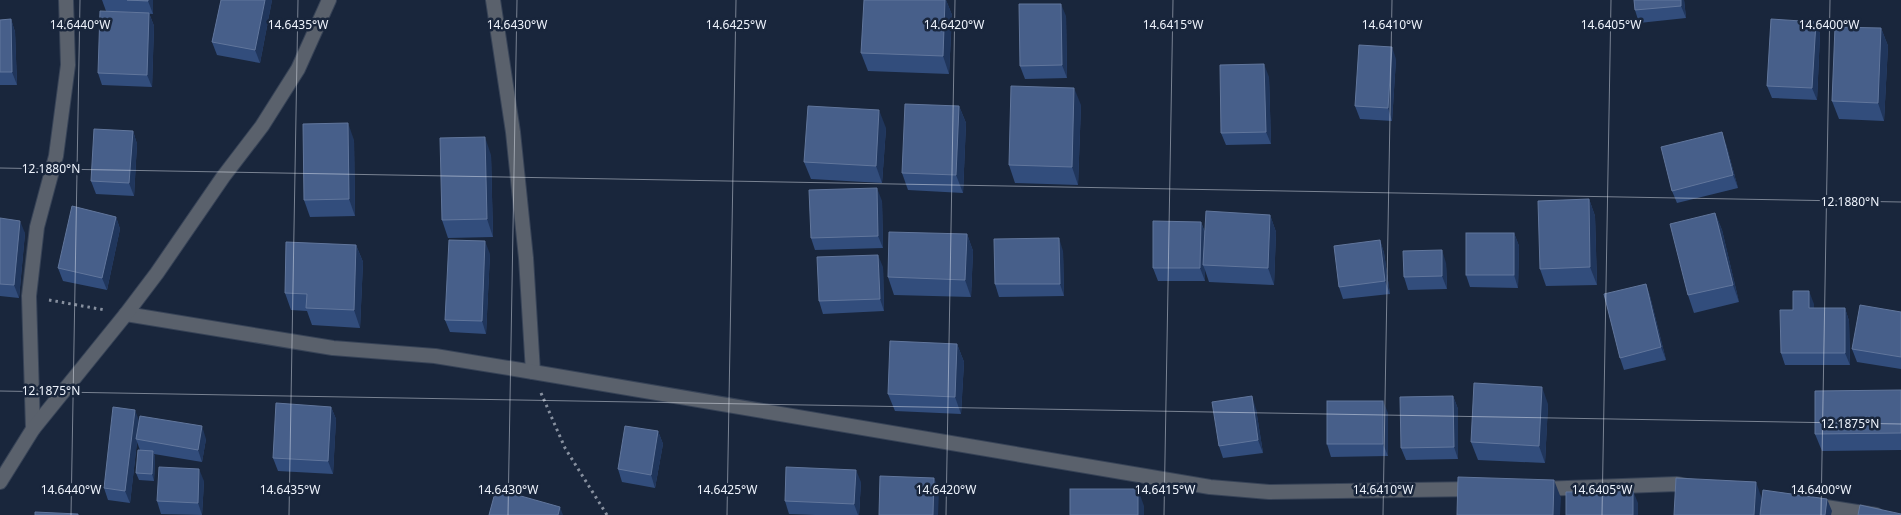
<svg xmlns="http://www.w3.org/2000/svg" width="1901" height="515" font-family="'Noto Sans',sans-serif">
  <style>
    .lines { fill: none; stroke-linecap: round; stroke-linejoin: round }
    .minor-casing { stroke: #374357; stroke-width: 16 }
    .path { stroke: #87909f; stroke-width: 3; stroke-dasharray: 2.5 4; stroke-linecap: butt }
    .minor { stroke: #5a616c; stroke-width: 14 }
    .wall { fill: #324d7c }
    .shaded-wall { fill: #20365c }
    .building { fill: #475f8a; stroke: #61769c }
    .ticks { fill: none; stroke: #eff4fd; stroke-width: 1; stroke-opacity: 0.45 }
    .ticks-label { font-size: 12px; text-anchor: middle; fill: #eff4fd; stroke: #19263c; stroke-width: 5; stroke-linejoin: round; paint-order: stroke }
  </style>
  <rect width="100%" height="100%" fill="#19263c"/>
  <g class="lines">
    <defs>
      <g id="minor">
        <path d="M493 0 513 132 526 258 533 372"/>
        <path d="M126 314 333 348 435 356 533 372 1210 487 1269 492 1476 489"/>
        <path d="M33 429 29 296 37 227 56 156 68 65 66 0"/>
        <path d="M0 482 33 429 126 314 157 273 223 177 262 126 298 69 329 0"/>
        <path d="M1540 489 1677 484 1693 487"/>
        <path d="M1813 505 1876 515"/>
      </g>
    </defs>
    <!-- minor casing -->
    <use href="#minor" class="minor-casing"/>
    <!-- path -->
    <g class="path">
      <path d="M49 300 105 310"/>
      <path d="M541 393 565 448 607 515"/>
    </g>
    <!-- minor -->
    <use href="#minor" class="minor"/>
  </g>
  <!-- wall -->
  <g class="wall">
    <path d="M102 0H153V14L106 11Z"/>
    <path d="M221 0H272L260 63 217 55 212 42Z"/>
    <path d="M945 0H946L952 15 949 74 868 71 861 53Z"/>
    <path d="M1634 0H1684L1686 18 1639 23 1635 10Z"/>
    <path d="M149 13 154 26 152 87 102 85 98 73Z"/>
    <path d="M1066 16 1067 78 1025 79 1020 66Z"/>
    <path d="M11 19 15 32 17 85H0V20Z"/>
    <path d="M1816 22 1820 34 1817 100 1772 98 1767 86Z"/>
    <path d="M1881 28 1888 46 1884 121 1839 119 1832 101Z"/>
    <path d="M1396 59 1392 121 1360 119 1355 106Z"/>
    <path d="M1269 77 1271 144 1226 145 1221 133Z"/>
    <path d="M1081 105 1078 185 1015 183 1009 165Z"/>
    <path d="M959 106 966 123 963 193 908 190 902 173Z"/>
    <path d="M886 128 882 183 811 179 804 162Z"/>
    <path d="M133 131 137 144 134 196 96 194 91 181Z"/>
    <path d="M354 140 355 216 310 217 304 200Z"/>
    <path d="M1726 144 1738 188 1677 203 1672 191Z"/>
    <path d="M491 155 493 237 448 238 442 220Z"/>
    <path d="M1589 199 1595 216 1597 285 1546 286 1540 269Z"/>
    <path d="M882 201 883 248 815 250 811 238Z"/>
    <path d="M1715 213 1722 230 1739 302 1694 313 1688 295Z"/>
    <path d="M1270 215 1276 232 1274 285 1209 282 1205 270V281H1158L1153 268 1201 222 1205 232Z"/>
    <path d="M116 217 120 229 107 290 63 281 58 268Z"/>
    <path d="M0 218 25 233 19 298 0 296Z"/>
    <path d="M1514 233 1519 246 1518 288 1470 287 1466 275Z"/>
    <path d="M967 234 973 251 971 297 894 295 888 277Z"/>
    <path d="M1380 240 1384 253 1390 294 1343 299 1339 287Z"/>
    <path d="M356 245 363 262 360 328 312 325 307 311 291 310 285 293Z"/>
    <path d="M1063 251 1064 296 999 297 995 284Z"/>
    <path d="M490 254 486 334 450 332 445 320Z"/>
    <path d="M1446 263 1447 289 1408 290 1404 277Z"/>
    <path d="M883 267 884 311 823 314 819 301Z"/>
    <path d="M1646 284 1650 296 1666 360 1624 370 1620 358Z"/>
    <path d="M1814 304V308H1845L1849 321 1850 365H1785L1781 353 1793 310Z"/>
    <path d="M1901 312V369L1857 362 1852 349Z"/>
    <path d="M957 344 964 362 961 414 895 411 888 394Z"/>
    <path d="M1901 390V450L1822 451 1815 434Z"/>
    <path d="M1453 396 1458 409V459L1406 460 1401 448Z"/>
    <path d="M1548 404 1545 463 1478 460 1471 442Z"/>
    <path d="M331 407 336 419 333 474 278 471 273 458Z"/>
    <path d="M1256 409 1263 453 1223 458 1219 446Z"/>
    <path d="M1388 413V456L1331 457 1327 444Z"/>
    <path d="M139 421 206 439 202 462 154 454 155 457 154 481 139 480 136 473 140 450 137 442 130 503 108 500 104 488Z"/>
    <path d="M658 431 663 444 655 488 622 482 618 469Z"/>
    <path d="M204 481 202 515 161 514 157 501Z"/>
    <path d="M861 482 859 515H815L789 514 785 501Z"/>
  </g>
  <!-- shaded-wall -->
  <g class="shaded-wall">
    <path d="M148 0H153V14L148 1Z"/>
    <path d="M265 0H272L260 63 255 50Z"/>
    <path d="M945 0H946L952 15 949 74 943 56Z"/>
    <path d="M1681 0H1684L1686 18 1681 6Z"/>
    <path d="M1061 4 1066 16 1067 78 1062 65Z"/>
    <path d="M149 13 154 26 152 87 147 75Z"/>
    <path d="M11 19 15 32 17 85 12 72Z"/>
    <path d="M1816 22 1820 34 1817 100 1812 88Z"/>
    <path d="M1881 28 1888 46 1884 121 1878 103Z"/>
    <path d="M1392 47 1396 59 1392 121 1388 108Z"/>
    <path d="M1264 64 1269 77 1271 144 1266 132Z"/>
    <path d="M1074 88 1081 105 1078 185 1072 167Z"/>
    <path d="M959 106 966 123 963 193 956 175Z"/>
    <path d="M879 110 886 128 882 183 876 166Z"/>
    <path d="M348 123 354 140 355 216 349 199Z"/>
    <path d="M133 131 137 144 134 196 129 183Z"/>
    <path d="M1722 132 1726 144 1738 188 1733 175Z"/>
    <path d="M485 137 491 155 493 237 487 219Z"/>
    <path d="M877 188 882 201 883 248 878 236Z"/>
    <path d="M1589 199 1595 216 1597 285 1590 267Z"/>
    <path d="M1715 213 1722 230 1739 302 1733 285Z"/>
    <path d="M1270 215 1276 232 1274 285 1268 268Z"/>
    <path d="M116 217 120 229 107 290 102 278Z"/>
    <path d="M20 221 25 233 19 298 14 285Z"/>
    <path d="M1201 222 1205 234 1203 265 1205 270V281L1200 268Z"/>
    <path d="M1514 233 1519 246 1518 288 1514 275Z"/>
    <path d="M967 234 973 251 971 297 965 280Z"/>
    <path d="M1059 238 1063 251 1064 296 1060 284Z"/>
    <path d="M1380 240 1384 253 1390 294 1385 281Z"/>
    <path d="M485 241 490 254 486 334 482 321Z"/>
    <path d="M356 245 363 262 360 328 354 310Z"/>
    <path d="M1442 250 1446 263 1447 289 1442 276Z"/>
    <path d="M878 255 883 267 884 311 880 299Z"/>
    <path d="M1646 284 1650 296 1666 360 1661 347Z"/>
    <path d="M1809 291 1814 304V321L1809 308Z"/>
    <path d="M1845 308 1849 321 1850 365 1845 353Z"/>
    <path d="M957 344 964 362 961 414 955 397Z"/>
    <path d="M1542 387 1548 404 1545 463 1539 446Z"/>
    <path d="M1252 396 1256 409 1263 453 1258 440Z"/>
    <path d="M1453 396 1458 409V459L1454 447Z"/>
    <path d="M1383 401 1388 413V456L1383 444Z"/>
    <path d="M331 407 336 419 333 474 328 461Z"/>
    <path d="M135 410 140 423 136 439 137 442 130 503 125 491Z"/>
    <path d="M202 426 206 439 202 462 198 450Z"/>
    <path d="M658 431 663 444 655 488 651 475Z"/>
    <path d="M153 451 155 457 154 481 152 474Z"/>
    <path d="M199 469 204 481 202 515 198 503Z"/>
    <path d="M856 470 861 482 859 515H858L854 504Z"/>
    <path d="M934 478 939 490 938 515H933Z"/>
    <path d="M1554 480 1561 498 1560 515H1553Z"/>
    <path d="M1756 482 1762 499 1761 515H1754Z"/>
    <path d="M1138 489 1144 506V515H1138Z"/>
    <path d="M1633 491 1638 503V515H1633Z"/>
    <path d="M1827 499 1832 511 1831 515H1825Z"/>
    <path d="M560 507 563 515H558Z"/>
  </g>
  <!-- building -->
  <g class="building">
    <path d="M127 0H148V1Z"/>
    <path d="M221 0H265L255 50 212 42Z"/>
    <path d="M864 0H945L943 56 861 53Z"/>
    <path d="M1634 0H1681V6L1635 10Z"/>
    <path d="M1019 4H1061L1062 65 1020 66Z"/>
    <path d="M100 11 149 13 147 75 98 73Z"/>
    <path d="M11 19 12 72H0V20Z"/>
    <path d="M1771 19 1816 22 1812 88 1767 86Z"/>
    <path d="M1835 27 1881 28 1878 103 1832 101Z"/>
    <path d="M1359 45 1392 47 1388 108 1355 106Z"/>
    <path d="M1264 64 1266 132 1221 133 1220 65Z"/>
    <path d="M1011 86 1074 88 1072 167 1009 165Z"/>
    <path d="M905 104 959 106 956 175 902 173Z"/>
    <path d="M808 106 879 110 876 166 804 162Z"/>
    <path d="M348 123 349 199 304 200 303 124Z"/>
    <path d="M94 129 133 131 129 183 91 181Z"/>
    <path d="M1722 132 1733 175 1672 191 1661 147Z"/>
    <path d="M485 137 487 219 442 220 440 138Z"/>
    <path d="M877 188 878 236 811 238 809 190Z"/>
    <path d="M1589 199 1590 267 1540 269 1538 201Z"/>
    <path d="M72 206 116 217 102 278 58 268Z"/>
    <path d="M1206 211 1270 215 1268 268 1203 265Z"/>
    <path d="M1715 213 1733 285 1688 295 1670 224Z"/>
    <path d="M0 218 20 221 14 285 0 284Z"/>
    <path d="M1153 221 1201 222 1200 268H1153Z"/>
    <path d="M889 232 967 234 965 280 888 277Z"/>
    <rect x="1466" y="233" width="48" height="42"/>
    <path d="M1059 238 1060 284H995L994 239Z"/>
    <path d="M449 240 485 241 482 321 445 320Z"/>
    <path d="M1380 240 1385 281 1339 287 1334 246Z"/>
    <path d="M286 242 356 245 354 310 306 308 307 294 285 293Z"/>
    <path d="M1442 250V276L1404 277 1403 251Z"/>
    <path d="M878 255 880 299 819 301 817 257Z"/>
    <path d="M1646 284 1661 347 1620 358 1604 294Z"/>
    <path d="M1793 291H1809V308H1845V353H1781L1780 310H1793Z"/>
    <path d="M1860 305 1901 312V357L1852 349Z"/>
    <path d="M890 341 957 344 955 397 888 394Z"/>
    <path d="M1474 383 1542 387 1539 446 1471 442Z"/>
    <path d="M1901 390V433L1815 434V391Z"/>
    <path d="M1252 396 1258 440 1219 446 1212 402Z"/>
    <path d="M1453 396 1454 447 1401 448 1400 397Z"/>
    <rect x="1327" y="401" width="56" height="43"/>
    <path d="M276 403 331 407 328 461 273 458Z"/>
    <path d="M113 407 135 410 125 491 104 488Z"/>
    <path d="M140 416 202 426 198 450 136 439Z"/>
    <path d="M625 426 658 431 651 475 618 469Z"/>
    <path d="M138 450 153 451 152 474 136 473Z"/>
    <path d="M159 467 199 469 198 503 157 501Z"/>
    <path d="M786 467 856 470 854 504 785 501Z"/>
    <path d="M880 476 934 478 933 515H879Z"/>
    <path d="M1458 477 1554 480 1553 515H1457Z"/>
    <path d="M1676 478 1756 482 1754 515H1674Z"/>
    <path d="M496 489 560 507 558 515H489Z"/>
    <rect x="1070" y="489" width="68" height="26"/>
    <path d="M1763 490 1827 499 1825 515H1760Z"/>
    <path d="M1633 491V515H1566V492Z"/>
    <path d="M1860 505 1901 514V515H1858Z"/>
    <path d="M35 512 78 514V515H35Z"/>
  </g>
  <!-- ticks -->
  <path class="ticks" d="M0 168 1901 202M0 391 1901 424M71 515 80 0M289 515 298 0M508 515 517 0M727 515 736 0M946 515 955 0M1164 515 1173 0M1383 515 1392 0M1602 515 1611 0M1821 515 1830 0"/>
  <g class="ticks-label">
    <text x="80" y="29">14.6440°W</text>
    <text x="298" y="29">14.6435°W</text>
    <text x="517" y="29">14.6430°W</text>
    <text x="736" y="29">14.6425°W</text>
    <text x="954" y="29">14.6420°W</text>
    <text x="1173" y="29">14.6415°W</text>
    <text x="1392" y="29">14.6410°W</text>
    <text x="1611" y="29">14.6405°W</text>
    <text x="1829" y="29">14.6400°W</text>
    <text x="51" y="173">12.1880°N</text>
    <text x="1850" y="206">12.1880°N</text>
    <text x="51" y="395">12.1875°N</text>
    <text x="1850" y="428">12.1875°N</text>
    <text x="71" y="494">14.6440°W</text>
    <text x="290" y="494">14.6435°W</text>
    <text x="508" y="494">14.6430°W</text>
    <text x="727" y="494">14.6425°W</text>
    <text x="946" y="494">14.6420°W</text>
    <text x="1165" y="494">14.6415°W</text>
    <text x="1383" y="494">14.6410°W</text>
    <text x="1602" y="494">14.6405°W</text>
    <text x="1821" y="494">14.6400°W</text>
  </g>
</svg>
